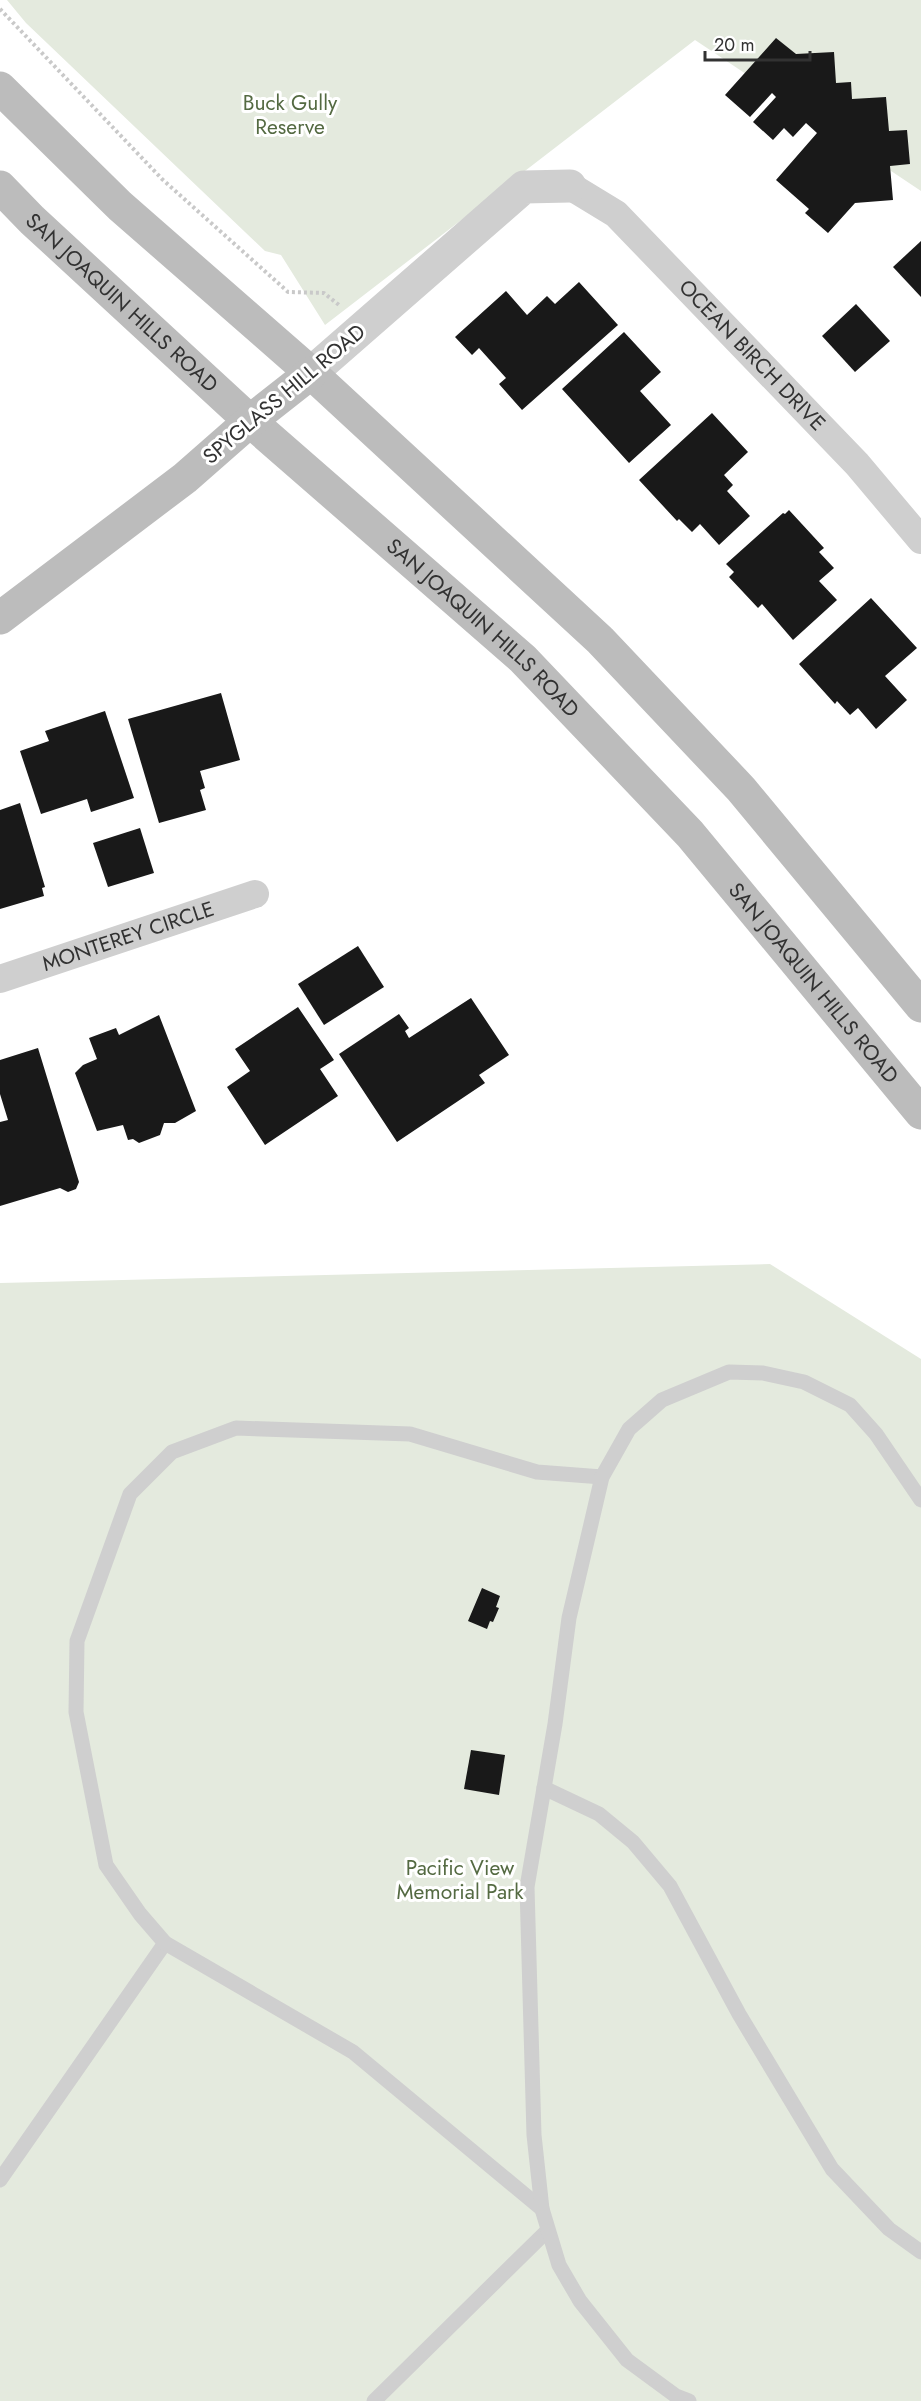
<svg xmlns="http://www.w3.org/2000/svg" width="921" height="2401" font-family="Jost,sans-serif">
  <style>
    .green { fill: #e4eade }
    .building { fill: #191919 }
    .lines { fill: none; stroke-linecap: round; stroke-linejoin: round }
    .path { stroke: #c9c9c9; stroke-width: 4; stroke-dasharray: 3 3; stroke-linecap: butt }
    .service { stroke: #cfcfcf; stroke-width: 15 }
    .minor { stroke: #cfcfcf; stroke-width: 28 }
    .tertiary { stroke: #cfcfcf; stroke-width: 33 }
    .secondary { stroke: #bcbcbc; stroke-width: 33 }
    .labels { text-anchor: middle; stroke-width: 6; stroke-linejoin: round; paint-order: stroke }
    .park-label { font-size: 21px; fill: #546a42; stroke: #fff }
    .street-label { font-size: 21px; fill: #323232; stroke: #fff }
  </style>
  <rect width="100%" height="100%" fill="#fff"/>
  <!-- green -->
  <g class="green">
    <path d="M7 0H921V191L695 40 325 325 281 255 265 251 26 23Z"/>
    <path d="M770 1264 921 1359V2401H0V1283Z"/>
  </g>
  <!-- building -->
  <g class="building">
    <path d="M776 38 796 54 834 52 836 83 851 82 852 99 886 97 889 131 907 130 910 164 890 166 893 200 855 203 828 233 805 213 809 209 776 180 817 133 806 123 793 137 784 128 773 140 753 122 776 97 772 93 750 117 725 95Z"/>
    <path d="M921 241V297L893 267Z"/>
    <path d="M579 282 618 325 522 410 499 384 506 378 479 348 472 355 455 337 506 291 527 315 547 296 555 304Z"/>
    <path d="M856 304 890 341 855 372 822 336Z"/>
    <path d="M624 332 661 372 640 391 671 425 629 463 562 389Z"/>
    <path d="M712 413 748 452 724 475 733 485 727 491 750 516 719 545 700 524 692 532 679 519 677 521 639 480Z"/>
    <path d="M789 510 824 548 819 552 834 568 819 581 837 600 793 640 762 604 758 608 729 577 734 572 726 564 783 513 785 514Z"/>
    <path d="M871 598 917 648 885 676 907 700 876 729 858 708 850 715 837 701 835 704 799 664Z"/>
    <path d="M221 693 240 760 200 771 205 788 200 790 206 810 159 823 128 719Z"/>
    <path d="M105 711 134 798 91 812 87 799 41 814 20 751 49 741 45 731Z"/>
    <path d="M20 803 45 887 42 888 44 896 0 909V810Z"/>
    <path d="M140 828 154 873 108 887 93 843Z"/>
    <path d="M358 946 384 987 324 1025 298 984Z"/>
    <path d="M471 998 509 1055 479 1075 485 1083 397 1142 339 1054 399 1014 409 1028 405 1031 409 1038Z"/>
    <path d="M298 1007 334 1060 320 1069 338 1096 265 1145 227 1087 250 1071 235 1049Z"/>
    <path d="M159 1015 196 1111 175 1123H164L160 1135 139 1143 133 1139 128 1140 123 1125 97 1131 75 1073 83 1065 97 1059 89 1038 116 1028 119 1035Z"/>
    <path d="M38 1048 79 1182 76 1189 68 1192 60 1188 0 1206V1122L8 1120 0 1094V1060Z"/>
    <path d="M482 1588 500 1596 496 1607 499 1608 493 1622 490 1621 487 1629 468 1621Z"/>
    <path d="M471 1750 505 1755 499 1795 464 1789Z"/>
  </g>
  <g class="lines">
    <!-- path -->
    <path class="path" d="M0 9 162 179 288 292 324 293 339 305"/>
    <!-- service -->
    <g class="service">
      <path d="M544 1788 599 1814 633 1842 670 1886 739 2014 832 2169 889 2229 921 2252"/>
      <path d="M0 2180 165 1943"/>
      <path d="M542 2209 353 2052 165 1943 140 1914 106 1865 76 1712 77 1641 130 1494 172 1452 236 1428 410 1434 537 1472 602 1477"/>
      <path d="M374 2401 547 2231"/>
      <path d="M689 2401 676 2396 627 2360 580 2301 559 2265 542 2209 534 2135 527 1887 555 1724 569 1618 602 1477 629 1429 662 1400 729 1372 763 1373 804 1382 850 1405 876 1434 921 1500"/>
    </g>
    <!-- minor -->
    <g class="minor">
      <path id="s1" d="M570 186 616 214 857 464 921 540"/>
      <path id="s2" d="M0 979 255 894"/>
    </g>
    <!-- tertiary -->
    <path class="tertiary" d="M311 373 524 187 570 186"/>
    <!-- secondary -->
    <g class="secondary">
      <path d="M0 88 120 206 311 373 600 640 741 789 921 1006"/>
      <path id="s3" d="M0 187 32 220 250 421 523 659 690 834 921 1113"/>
      <path d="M0 618 185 478 250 421 311 373"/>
    </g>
  </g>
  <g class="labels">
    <!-- park labels -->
    <g class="park-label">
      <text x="290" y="110">Buck Gully<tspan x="290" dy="24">Reserve</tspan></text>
      <text x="460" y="1875">Pacific View<tspan x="460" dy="24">Memorial Park</tspan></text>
    </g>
    <!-- street labels -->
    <g class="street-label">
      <text dy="7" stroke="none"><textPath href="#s3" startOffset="168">SAN JOAQUIN HILLS ROAD</textPath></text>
      <text dy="7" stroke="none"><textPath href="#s1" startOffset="250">OCEAN BIRCH DRIVE</textPath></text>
      <text transform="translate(284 394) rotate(-40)" y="7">SPYGLASS HILL ROAD</text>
      <text dy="7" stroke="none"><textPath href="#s3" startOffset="654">SAN JOAQUIN HILLS ROAD</textPath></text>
      <text dy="7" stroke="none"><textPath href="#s2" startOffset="135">MONTEREY CIRCLE</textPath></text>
      <text dy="7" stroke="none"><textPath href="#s3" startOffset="1140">SAN JOAQUIN HILLS ROAD</textPath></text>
    </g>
  </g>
  <!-- scale -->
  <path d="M705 51v9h105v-9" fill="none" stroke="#323232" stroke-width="3"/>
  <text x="714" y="51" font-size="18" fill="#323232" stroke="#ffffff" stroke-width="4.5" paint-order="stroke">20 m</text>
</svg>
